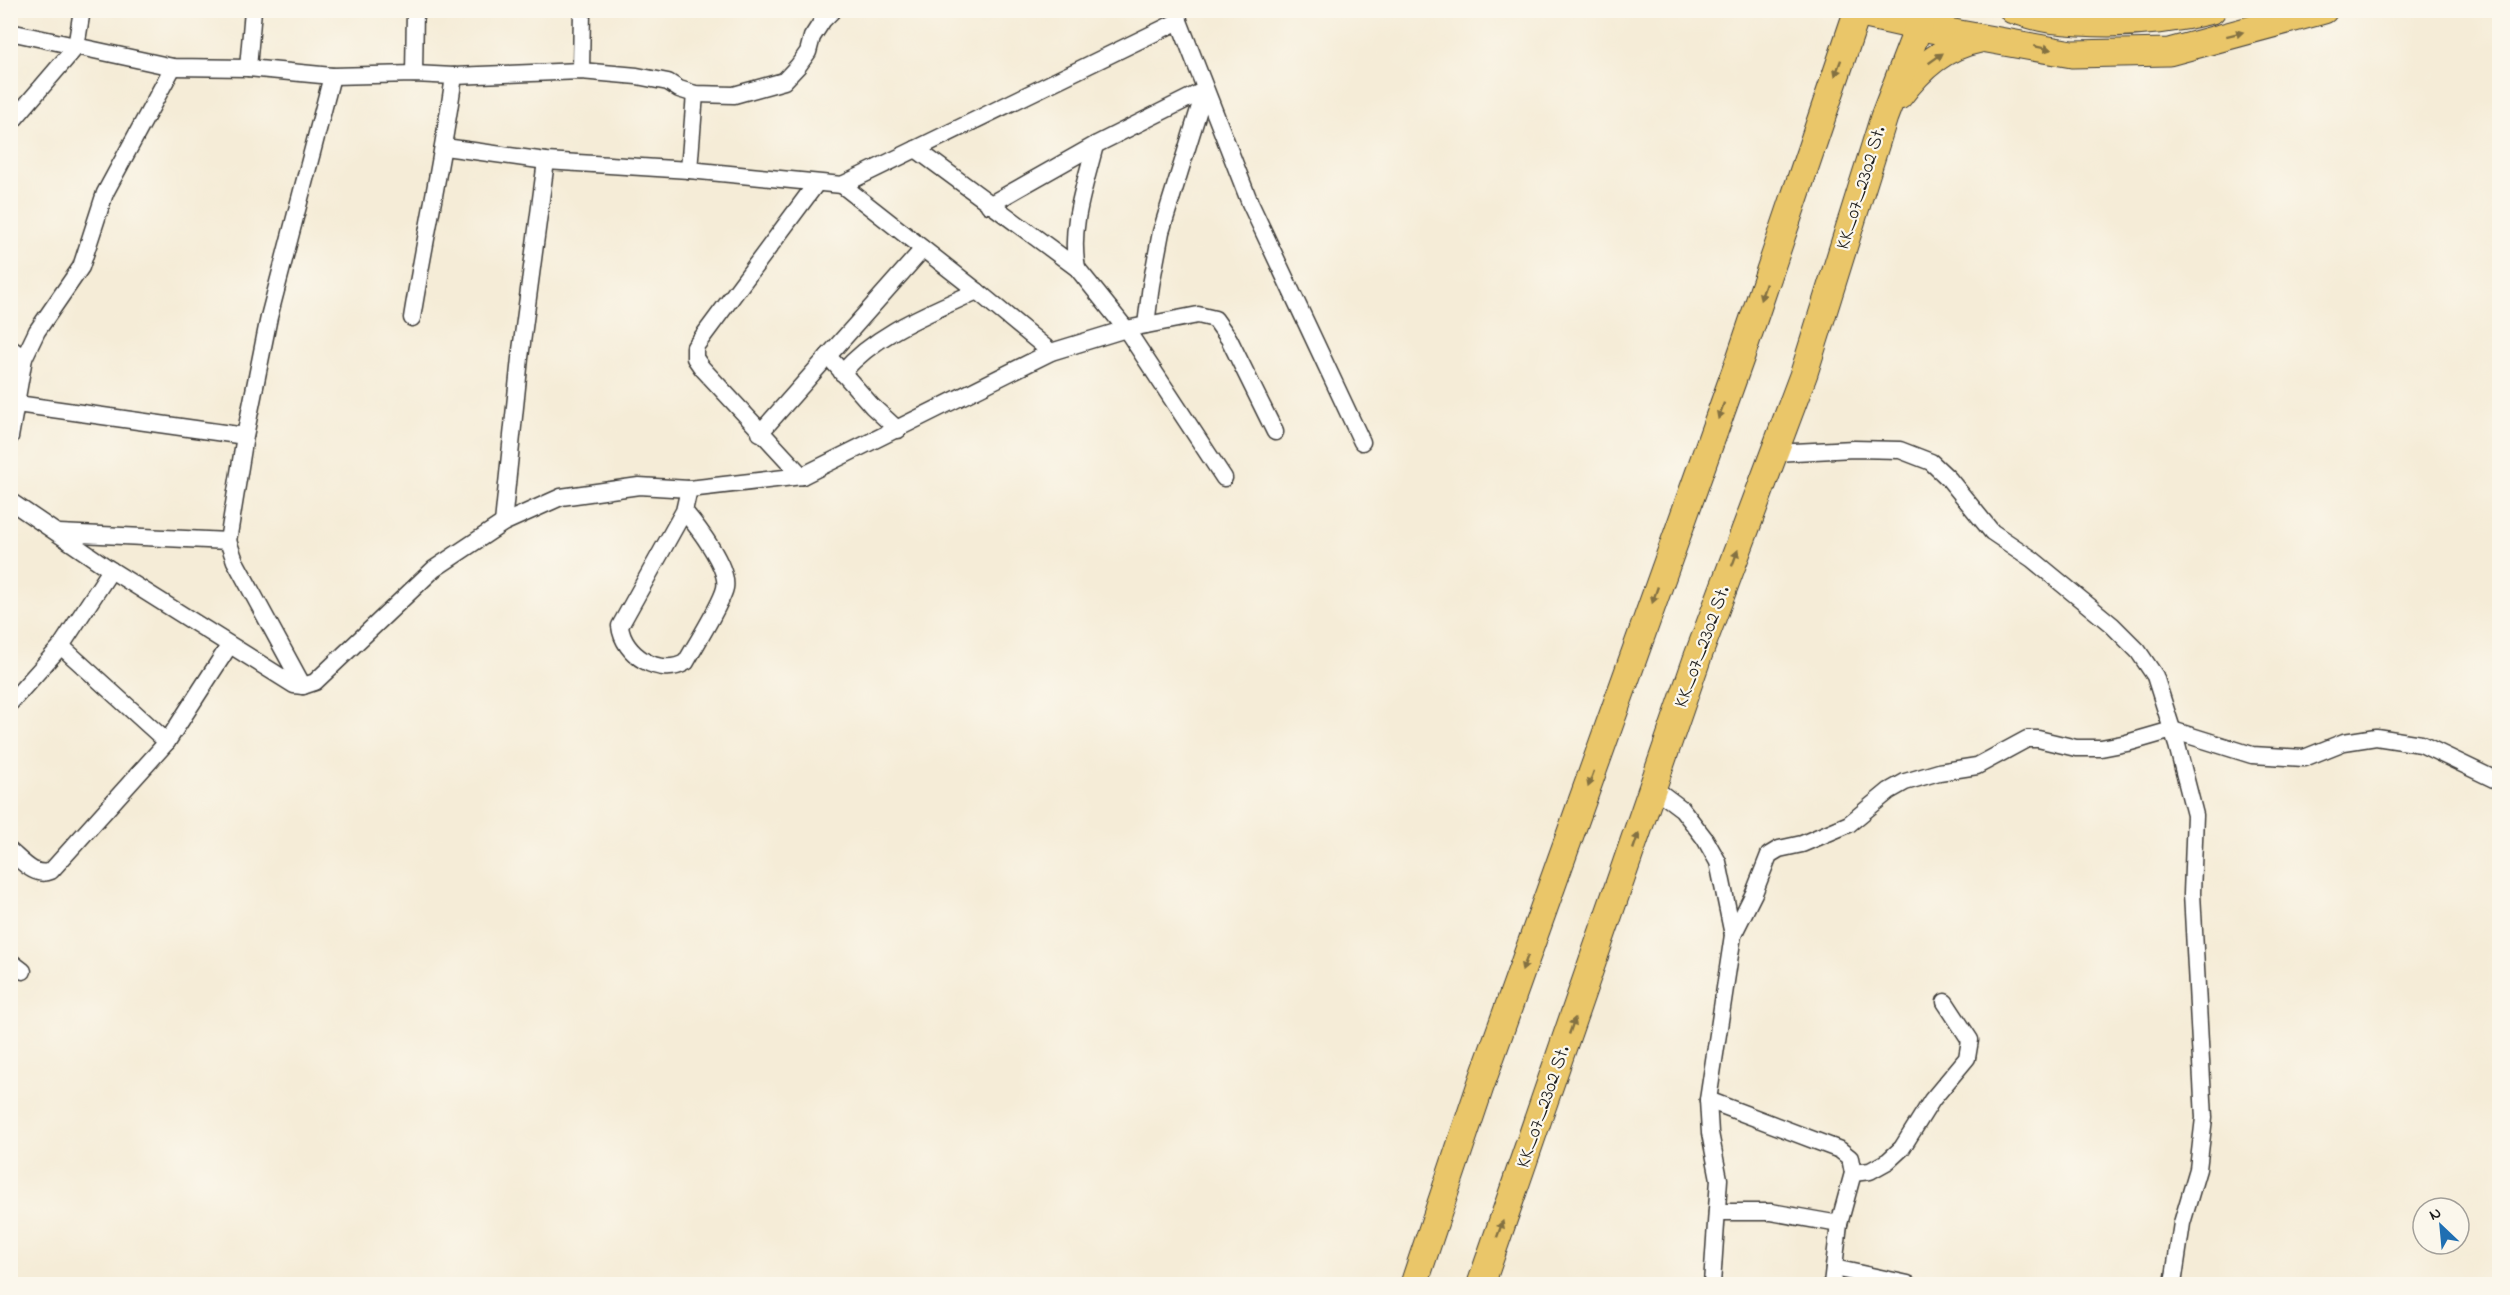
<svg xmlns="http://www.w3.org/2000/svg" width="2510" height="1295" viewBox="0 0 2510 1295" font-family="'Indie Flower',sans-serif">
<rect width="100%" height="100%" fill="#fbf7ec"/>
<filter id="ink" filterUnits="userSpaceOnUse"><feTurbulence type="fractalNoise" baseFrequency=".0167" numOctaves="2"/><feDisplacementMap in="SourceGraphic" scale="12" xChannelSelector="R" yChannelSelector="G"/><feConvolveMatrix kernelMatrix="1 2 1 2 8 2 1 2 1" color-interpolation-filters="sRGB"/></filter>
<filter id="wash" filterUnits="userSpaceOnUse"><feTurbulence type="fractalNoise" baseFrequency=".008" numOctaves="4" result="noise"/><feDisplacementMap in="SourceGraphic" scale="24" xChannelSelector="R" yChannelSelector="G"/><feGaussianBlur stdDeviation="1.35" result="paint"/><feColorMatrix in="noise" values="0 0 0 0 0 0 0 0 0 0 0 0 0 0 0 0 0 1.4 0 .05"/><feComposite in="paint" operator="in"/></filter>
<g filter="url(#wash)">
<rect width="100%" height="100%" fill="#f5ecd7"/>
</g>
<g filter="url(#ink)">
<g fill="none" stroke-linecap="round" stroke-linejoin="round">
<g stroke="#3d3b38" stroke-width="19">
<g id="street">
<polyline points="1178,11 1179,21 1250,203 1362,442"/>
<polyline points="10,32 173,67 248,68 332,76 414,74 454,76 581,71 637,76 668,82 679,89 695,94 734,95 784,81 798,66 808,52 812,37 823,20 833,10"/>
<polyline points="248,68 253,10"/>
<polyline points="581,71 582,10"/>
<polyline points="414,74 415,10"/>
<polyline points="10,124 76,47 82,10"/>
<polyline points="445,147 546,161 689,170 842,185 1179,21"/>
<polyline points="916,149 1077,268 1126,329 1224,478"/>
<polyline points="689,170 695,94"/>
<polyline points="816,184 695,347 695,358 702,368 802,476 1051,352 1126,329 1198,315 1215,319 1229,339 1275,432"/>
<polyline points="842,185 977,291 1051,352"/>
<polyline points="989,205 1095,145 1205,90"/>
<path d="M1077,268C1069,227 1085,186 1095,145"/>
<path d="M412,318C425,237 443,157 454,76"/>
<polyline points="1146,325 1151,285 1161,232 1205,90"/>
<polyline points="10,348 24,358"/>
<polyline points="828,356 923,249"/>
<path d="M842,373C877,332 930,313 977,291"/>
<polyline points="17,404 245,436"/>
<polyline points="760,433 828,356 872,406 898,430"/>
<polyline points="10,437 24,358 37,331 81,267 105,193 173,67"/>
<polyline points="1774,453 1854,449 1900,450 1931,462 1949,479 1992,532 2032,559 2112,625 2138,651 2155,676 2177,745 2195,815 2192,893 2204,1118 2198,1169 2182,1223 2173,1284"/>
<polyline points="10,501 111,570 294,685 303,686 315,682 434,569 503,523 561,497 639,486 689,489 802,476"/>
<path d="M684,511L620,626C623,655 660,678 686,662C695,646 722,603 725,588C729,567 697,526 684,511L689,489"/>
<polyline points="503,523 520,358 546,161"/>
<polyline points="59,533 228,541 245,436 269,317 332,76"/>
<polyline points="228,541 235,561 303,686"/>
<polyline points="61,646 167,742"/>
<polyline points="10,703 61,646 111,570"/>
<polyline points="1654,788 1682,809 1705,839 1718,862 1733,935 1708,1100 1710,1133 1719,1179 1712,1284"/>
<path d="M10,851C22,861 35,878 51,871L167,742L229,646"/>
<polyline points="1733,935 1754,893 1769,855 1779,849 1802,844 1849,824 1889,791 1905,782 1939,772 1977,766 2027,739 2038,739 2076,748 2101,748 2127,743 2172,730 2252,755 2304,758 2344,742 2376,737 2421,744 2500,782"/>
<polyline points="10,961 23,971"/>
<polyline points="1708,1100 1840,1150 1850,1158 1853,1173 1839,1224 1832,1284"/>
<polyline points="1853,1173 1870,1171 1888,1161 1902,1148 1932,1100 1967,1058 1970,1040 1945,1002"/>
<polyline points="1717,1212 1771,1212 1839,1224"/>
<polyline points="1834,1268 1908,1284"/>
</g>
</g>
<g stroke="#3d3b38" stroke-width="29">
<g id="primary">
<path d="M2013,10C2025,13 2037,17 2049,19C2104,26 2158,24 2212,10"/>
<polyline points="1857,13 1920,27 2072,54 2169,52 2324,10"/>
<path d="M1899,96C1921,67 1944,46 1980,39"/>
<polyline points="1414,1284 1480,1087 1741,356 1858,10"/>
<polyline points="1481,1284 1698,656 1804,373 1884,117 1925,10"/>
</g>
</g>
<use href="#street" stroke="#fff" stroke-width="16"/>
<use href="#primary" stroke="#eac669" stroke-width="27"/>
</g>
<defs><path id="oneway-solid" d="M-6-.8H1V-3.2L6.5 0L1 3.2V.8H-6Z" transform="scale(1.5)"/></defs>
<g fill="#837142">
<use href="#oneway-solid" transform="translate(2235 34) rotate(-14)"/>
<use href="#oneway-solid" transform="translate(2043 48) rotate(12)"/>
<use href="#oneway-solid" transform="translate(1936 58) rotate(-35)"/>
<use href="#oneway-solid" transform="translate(1838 68) rotate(110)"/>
<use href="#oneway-solid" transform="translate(1763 292) rotate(109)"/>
<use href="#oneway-solid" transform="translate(1721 411) rotate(110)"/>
<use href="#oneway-solid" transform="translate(1735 558) rotate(-70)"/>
<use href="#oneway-solid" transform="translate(1655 595) rotate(109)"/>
<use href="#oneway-solid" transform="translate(1591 779) rotate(110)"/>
<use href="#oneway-solid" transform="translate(1636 841) rotate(-71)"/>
<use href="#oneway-solid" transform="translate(1525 963) rotate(110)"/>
<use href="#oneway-solid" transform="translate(1572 1026) rotate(-71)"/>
<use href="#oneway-solid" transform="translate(1500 1229) rotate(-70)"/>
</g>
</g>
<g text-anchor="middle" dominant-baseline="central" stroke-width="4.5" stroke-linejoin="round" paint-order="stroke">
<g font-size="20" fill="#1c1c1c" stroke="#fbf7ec">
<text transform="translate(1862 188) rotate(-73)">KK_07_2302 St.</text>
<text transform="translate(1703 647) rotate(-70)">KK_07_2302 St.</text>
<text transform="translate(1544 1107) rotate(-71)">KK_07_2302 St.</text>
</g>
</g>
<rect width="2510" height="1295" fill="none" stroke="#fbf7ec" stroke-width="36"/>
<g transform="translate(2441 1226) rotate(334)"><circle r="28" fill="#fbf7ec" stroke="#a29f99" stroke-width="1.5"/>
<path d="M0-4.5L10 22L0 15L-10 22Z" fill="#1f6fb2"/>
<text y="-9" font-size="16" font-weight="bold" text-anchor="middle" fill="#1c1c1c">N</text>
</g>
</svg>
